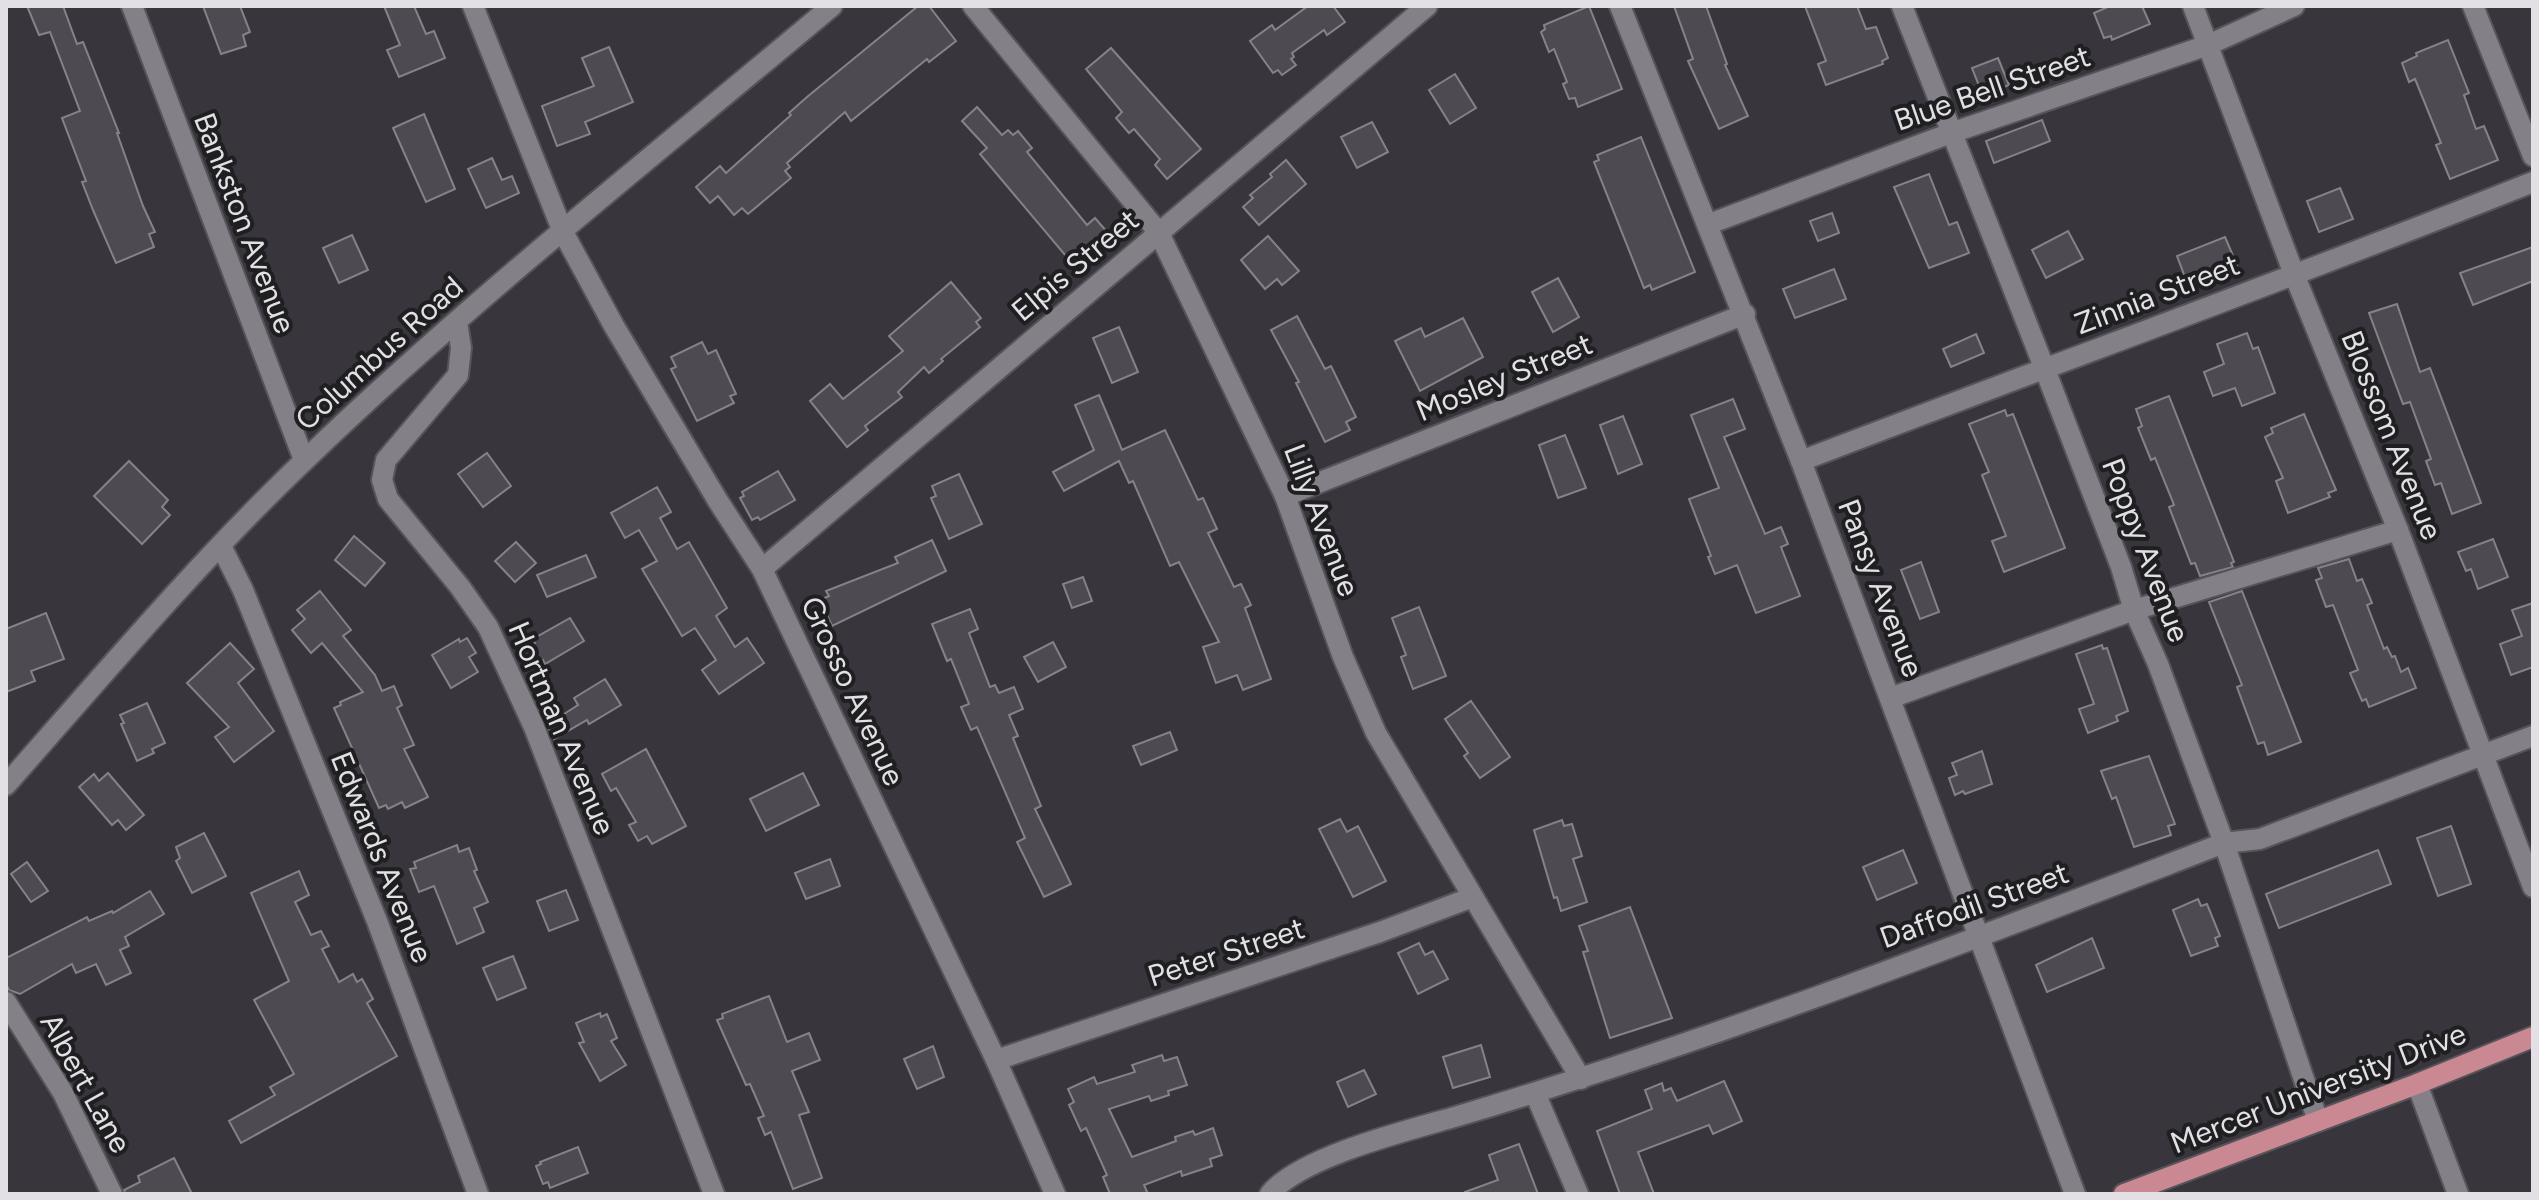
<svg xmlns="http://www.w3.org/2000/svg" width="2539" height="1200" viewBox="0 0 2539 1200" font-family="Figtree,sans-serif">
<rect width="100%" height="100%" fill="#38353c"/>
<g fill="#4e4a51" stroke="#858289" stroke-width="2">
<polygon points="27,6 63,6 77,44 83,42 119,133 117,133 143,206 155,232 149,234 154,247 116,263 93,210 82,182 86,181 62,118 80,111 50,32 39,35"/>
<polygon points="203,6 240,6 250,32 243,35 246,46 221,54"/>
<polygon points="384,6 414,6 426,34 434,31 445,58 399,77 387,50 400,45"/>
<polygon points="918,6 929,6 956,41 929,62 927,59 851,121 845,112 787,163 790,167 785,171 791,178 748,214 742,208 734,215 718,196 710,203 696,187 705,179 720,166 726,173 791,115 789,113 807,97"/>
<polygon points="1308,6 1333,6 1345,22 1327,35 1324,30 1292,53 1294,57 1291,59 1296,65 1282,75 1278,70 1273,73 1250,41 1272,25 1275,30"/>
<polygon points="1589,6 1622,89 1578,107 1575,98 1569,99 1563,84 1567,82 1554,49 1549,52 1541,32 1545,29 1544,25"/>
<polygon points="1674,6 1706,6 1727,64 1725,65 1748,116 1719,129 1688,61 1693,59"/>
<polygon points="1805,6 1857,6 1866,29 1876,27 1888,58 1882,61 1883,64 1826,85 1818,64 1826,61"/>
<polygon points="2110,6 2142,6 2150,24 2112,40 2111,36 2104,38 2094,13"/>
<polygon points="2448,40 2469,93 2464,95 2476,129 2484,126 2498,160 2450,179 2436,145 2441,143 2415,79 2409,82 2402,63 2417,56 2416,53"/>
<polygon points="609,47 633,102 585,122 590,134 557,146 542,106 594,86 582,58"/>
<polygon points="1111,48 1201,149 1167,179 1155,165 1160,159 1134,129 1129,133 1116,118 1122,112 1086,69"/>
<polygon points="1998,58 2009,85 1983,96 1972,68"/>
<polygon points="1455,74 1476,108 1450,124 1429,90"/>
<polygon points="977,107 1002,135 1008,130 1013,135 1018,131 1032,148 1027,152 1087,225 1095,218 1107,232 1071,262 980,154 987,148 962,121"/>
<polygon points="424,114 455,189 426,202 393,128"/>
<polygon points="2042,120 2050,141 1994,163 1986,141"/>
<polygon points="1372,122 1388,152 1357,168 1341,137"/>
<polygon points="1641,137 1695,272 1652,290 1650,285 1644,288 1594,162 1599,160 1597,155"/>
<polygon points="492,158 502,180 512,176 519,193 486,208 468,169"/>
<polygon points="1286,160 1306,184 1259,225 1243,207 1253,198 1250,195 1272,177 1270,174"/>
<polygon points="1929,174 1949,225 1957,222 1969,253 1929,268 1894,187"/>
<polygon points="2340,188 2353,219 2319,232 2307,201"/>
<polygon points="1832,213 1839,233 1818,241 1810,221"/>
<polygon points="2068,231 2083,259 2046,278 2032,250"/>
<polygon points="352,235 368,270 339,283 323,248"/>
<polygon points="1268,236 1299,271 1282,285 1277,279 1265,289 1241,260"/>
<polygon points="2225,237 2237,265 2188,285 2177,256"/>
<polygon points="2533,247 2533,281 2473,305 2460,273"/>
<polygon points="1834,269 1846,299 1795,318 1783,289"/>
<polygon points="1558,278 1579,317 1553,332 1532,292"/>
<polygon points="951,282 981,318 976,322 980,327 941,359 943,361 929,373 924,367 898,392 902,397 865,426 868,430 847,447 810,401 830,384 843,399 903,351 889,336"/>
<polygon points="2397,304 2420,372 2430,368 2481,503 2452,514 2441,483 2435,485 2426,461 2431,459 2410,402 2403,404 2369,313"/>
<polygon points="1297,316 1325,369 1331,366 1356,417 1346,422 1350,430 1325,442 1296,383 1299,382 1271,330"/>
<polygon points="1463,318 1483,357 1420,391 1395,341 1421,328 1425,337"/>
<polygon points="1119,327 1138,372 1112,383 1093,338"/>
<polygon points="2247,333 2253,349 2258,347 2275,393 2242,406 2235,388 2213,396 2204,372 2224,364 2217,344"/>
<polygon points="1976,334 1984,353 1951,367 1943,349"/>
<polygon points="702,342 708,354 716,350 736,394 730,396 734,403 697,421 671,369 676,367 671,357"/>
<polygon points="1099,395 1122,450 1165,430 1198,500 1203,498 1217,529 1208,533 1234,587 1241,584 1251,605 1245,608 1271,679 1243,690 1237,675 1216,683 1203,647 1219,642 1179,562 1170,566 1133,481 1129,483 1119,461 1064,491 1053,472 1094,450 1075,405"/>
<polygon points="2169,396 2234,562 2231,563 2233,567 2200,576 2195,563 2191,564 2169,507 2174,505 2155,458 2151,460 2138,428 2142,426 2136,409"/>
<polygon points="1733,399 1745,429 1724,437 1765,534 1781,527 1788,544 1781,547 1800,596 1756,613 1737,565 1715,574 1708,557 1711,556 1689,499 1719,488 1691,415"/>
<polygon points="2005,410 2007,416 2013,414 2065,548 2004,572 1992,541 2006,536 1982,475 1989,472 1969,424"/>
<polygon points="2304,414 2336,490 2328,493 2330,497 2288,513 2276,481 2283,478 2265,437 2273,433 2271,428"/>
<polygon points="1623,416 1642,464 1618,474 1600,425"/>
<polygon points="1565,435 1586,488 1558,498 1539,445"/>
<polygon points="487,453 511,486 483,507 458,474"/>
<polygon points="129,461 168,500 162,507 170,515 142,544 94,496"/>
<polygon points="778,471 795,500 760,520 758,517 752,520 740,498 744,496 742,492"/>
<polygon points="959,474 982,524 949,539 931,498 936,496 932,486"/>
<polygon points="657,487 671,512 660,518 677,549 689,542 727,608 716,616 735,647 747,638 764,663 719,694 702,670 716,660 695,628 682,636 642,569 657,561 639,530 625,538 611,513"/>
<polygon points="354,536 385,563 365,586 335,560"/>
<polygon points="2493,539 2508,577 2478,589 2471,569 2466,571 2458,552"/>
<polygon points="932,540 946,571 832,626 820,600 829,596 826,591 898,563 895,557"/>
<polygon points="516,542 536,563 515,582 495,561"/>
<polygon points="586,555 596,577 547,597 537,575"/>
<polygon points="2349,559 2357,581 2362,579 2372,603 2367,605 2384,649 2387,647 2392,657 2395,656 2401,672 2408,668 2416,688 2369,707 2366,699 2362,701 2350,673 2358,670 2333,605 2326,607 2316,580 2322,578 2318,568"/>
<polygon points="1921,562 1939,612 1920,619 1901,570"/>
<polygon points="1083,577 1092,601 1072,608 1063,584"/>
<polygon points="320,591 351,630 343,636 375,675 382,691 394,686 402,705 397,708 414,745 404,749 428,797 405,808 402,802 388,809 386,805 379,808 334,708 341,705 340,702 363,692 322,643 311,653 292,630 305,619 297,610"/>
<polygon points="2242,591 2301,742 2268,755 2264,742 2258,744 2237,687 2242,685 2209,602"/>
<polygon points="2533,603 2533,667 2511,675 2500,644 2522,636 2512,610"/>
<polygon points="1419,607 1446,676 1413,689 1401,657 1406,655 1392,618"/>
<polygon points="970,609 978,629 969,633 990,687 995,685 999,693 1014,687 1023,709 1009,715 1018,736 1013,738 1041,806 1035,809 1071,884 1044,897 1017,842 1025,838 977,727 971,730 961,707 969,704 951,659 947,661 932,624"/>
<polygon points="46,613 64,659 31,671 35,681 6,692 6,629"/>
<polygon points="570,618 584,641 545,664 543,660 538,663 528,647 535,643 533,639"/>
<polygon points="467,638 476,653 469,657 478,672 451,688 432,655 459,639 460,642"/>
<polygon points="1053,642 1066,667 1038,682 1024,657"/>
<polygon points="230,643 254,669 238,683 274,731 234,762 215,737 229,727 187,683"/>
<polygon points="2102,645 2103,649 2107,648 2128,711 2116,716 2118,721 2088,733 2079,709 2094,704 2076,654"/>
<polygon points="605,679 621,705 589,724 587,720 554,739 547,725 578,705 574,698"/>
<polygon points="1471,701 1510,757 1480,778 1464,756 1468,753 1445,719"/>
<polygon points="147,703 165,743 152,749 154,753 137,761 121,724 124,723 120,715"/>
<polygon points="1170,732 1177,750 1141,765 1133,746"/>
<polygon points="646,749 686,826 652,844 647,836 638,841 629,825 636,822 616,788 611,791 602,774"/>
<polygon points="1982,751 1992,784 1965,794 1963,791 1955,795 1949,778 1957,775 1952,763"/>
<polygon points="2149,756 2175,824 2168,826 2171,835 2134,847 2116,797 2112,799 2101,771"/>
<polygon points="108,773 144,815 126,830 118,820 112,825 79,787 94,774 99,781"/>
<polygon points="803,773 819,805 766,831 750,799"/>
<polygon points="1340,819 1347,832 1358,826 1386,881 1353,897 1319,829"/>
<polygon points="1562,820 1564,826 1572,824 1582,856 1573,859 1587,902 1561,911 1557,897 1554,898 1534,830"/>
<polygon points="2451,826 2471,884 2438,896 2417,838"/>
<polygon points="204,833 226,876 192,893 176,861 180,858 176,847"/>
<polygon points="457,845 459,852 469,848 477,870 474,871 488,902 474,908 484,932 457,944 434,886 419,892 410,869 416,868 414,862"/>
<polygon points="1903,850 1917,883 1877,900 1863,867"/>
<polygon points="2378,850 2391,884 2279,928 2266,894"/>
<polygon points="830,859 840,886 806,899 795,873"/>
<polygon points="27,862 48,891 31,902 11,874"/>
<polygon points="299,871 309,895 295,902 311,935 321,931 329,946 322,949 339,982 353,974 357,982 362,979 373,999 367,1003 397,1056 241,1143 229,1121 275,1095 270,1087 294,1074 254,1000 289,981 251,893"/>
<polygon points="566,890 578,920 549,931 537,901"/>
<polygon points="150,891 164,914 125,937 129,946 120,950 131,973 106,985 96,964 76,973 72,964 20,994 9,990 6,984 6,958 87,917 89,921 112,911 113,913"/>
<polygon points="2198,899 2201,906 2207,904 2220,936 2215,938 2218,946 2191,956 2173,910"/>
<polygon points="1630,907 1672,1018 1610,1038 1583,952 1588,951 1579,926"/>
<polygon points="2092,938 2104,968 2047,992 2036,965"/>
<polygon points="1419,943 1425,955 1433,951 1448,979 1418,994 1398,953"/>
<polygon points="513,956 526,988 497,1000 483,968"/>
<polygon points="769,996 787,1042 809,1033 820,1060 792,1071 809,1112 799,1115 822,1178 793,1189 771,1132 765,1135 758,1118 764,1116 750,1084 746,1085 717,1020 723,1018 722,1014"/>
<polygon points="600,1013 601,1017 607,1014 617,1038 611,1041 626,1065 600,1081 579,1043 584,1042 576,1023"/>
<polygon points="1481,1045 1490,1077 1453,1088 1443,1057"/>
<polygon points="933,1046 944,1077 917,1089 904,1059"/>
<polygon points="1162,1055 1164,1061 1177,1057 1187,1085 1168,1091 1169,1095 1151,1101 1149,1096 1109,1109 1132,1157 1176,1141 1175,1137 1193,1131 1195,1135 1213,1128 1222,1155 1210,1159 1212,1166 1182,1176 1181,1171 1144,1185 1148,1194 1110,1194 1103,1177 1107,1175 1086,1128 1081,1131 1069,1105 1074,1102 1068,1089 1094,1077 1097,1084 1135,1072 1132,1065"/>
<polygon points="1364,1070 1376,1094 1348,1107 1337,1082"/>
<polygon points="1724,1081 1742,1121 1713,1134 1709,1125 1638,1152 1654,1194 1620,1194 1597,1131 1652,1109 1645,1090 1662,1083 1664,1091 1671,1088 1677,1101"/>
<polygon points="1519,1144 1538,1194 1465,1194 1465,1192 1498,1180 1489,1155"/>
<polygon points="578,1147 588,1173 550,1188 548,1182 543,1184 536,1166 541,1164 540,1162"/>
<polygon points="174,1158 192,1194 125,1194 124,1190 140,1182 138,1176"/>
</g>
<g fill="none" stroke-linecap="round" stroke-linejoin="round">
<g stroke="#565459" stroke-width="24">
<g id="minor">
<polyline points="132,6 304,460"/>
<polyline points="473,6 563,232 614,326 718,501 762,569 996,1060 1055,1194"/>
<polyline points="973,6 1159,233 1285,496 1343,657 1376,733 1581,1079"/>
<polyline points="1620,6 1801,461 2075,1194"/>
<polyline points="1902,6 2044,367 2121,567 2134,610 2158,664 2224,843 2318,1121"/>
<polyline points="2193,6 2294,274 2398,530 2533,887"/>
<polyline points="2473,6 2533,156"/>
<polyline points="1709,224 1951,133 2208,45 2294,6"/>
<polyline points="457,322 461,348 458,375 386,460 382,480 388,499 460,587 488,627 534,727 714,1194"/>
<path d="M1801,461C2045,367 2290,279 2533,182"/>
<polyline points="1285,496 1745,314"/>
<polyline points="221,546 243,590 377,921 478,1194"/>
<polyline points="762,569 1427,6"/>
<polyline points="1890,698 2134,610 2398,530"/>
<path d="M6,785C103,675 198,562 305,460C472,299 655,155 832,6"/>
<polyline points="6,1002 63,1093 112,1194"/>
<polyline points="996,1060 1380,932 1473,897"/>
<polyline points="2417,1084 2458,1194"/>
<polyline points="1535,1093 1578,1194"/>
<path d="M1270,1194C1301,1156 1410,1130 1458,1116C1718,1039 1971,940 2224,843L2260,839L2533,736"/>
</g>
</g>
<g stroke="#565459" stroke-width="24">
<polyline id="major" points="2124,1194 2417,1084 2533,1037"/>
</g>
<use href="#minor" stroke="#838087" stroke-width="20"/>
<use href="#major" stroke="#ca8892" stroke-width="20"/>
</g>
<g text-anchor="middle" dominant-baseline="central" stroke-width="8" stroke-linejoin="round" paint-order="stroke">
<g font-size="30" fill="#e2e0e4" stroke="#1f1e20">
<text transform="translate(1992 88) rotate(-19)">Blue Bell Street</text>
<text transform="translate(245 223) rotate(69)">Bankston Avenue</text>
<text transform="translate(1075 265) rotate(-40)">Elpis Street</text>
<text transform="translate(2157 294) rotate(-21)">Zinnia Street</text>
<text transform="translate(379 353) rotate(-42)">Columbus Road</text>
<text transform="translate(1504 377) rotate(-22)">Mosley Street</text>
<text transform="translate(2392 435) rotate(68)">Blossom Avenue</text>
<text transform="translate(1322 520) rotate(69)">Lilly Avenue</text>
<text transform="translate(2146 550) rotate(69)">Poppy Avenue</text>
<text transform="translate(1881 588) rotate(69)">Pansy Avenue</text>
<text transform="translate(853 691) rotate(65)">Grosso Avenue</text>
<text transform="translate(562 728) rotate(67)">Hortman Avenue</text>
<text transform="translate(382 857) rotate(68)">Edwards Avenue</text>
<text transform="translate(1974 905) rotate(-20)">Daffodil Street</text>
<text transform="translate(1226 952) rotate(-18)">Peter Street</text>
<text transform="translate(86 1083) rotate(61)">Albert Lane</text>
<text transform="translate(2318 1088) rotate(-21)">Mercer University Drive</text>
</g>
</g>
<rect width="2539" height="1200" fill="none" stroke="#e2e0e4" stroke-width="16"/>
</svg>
